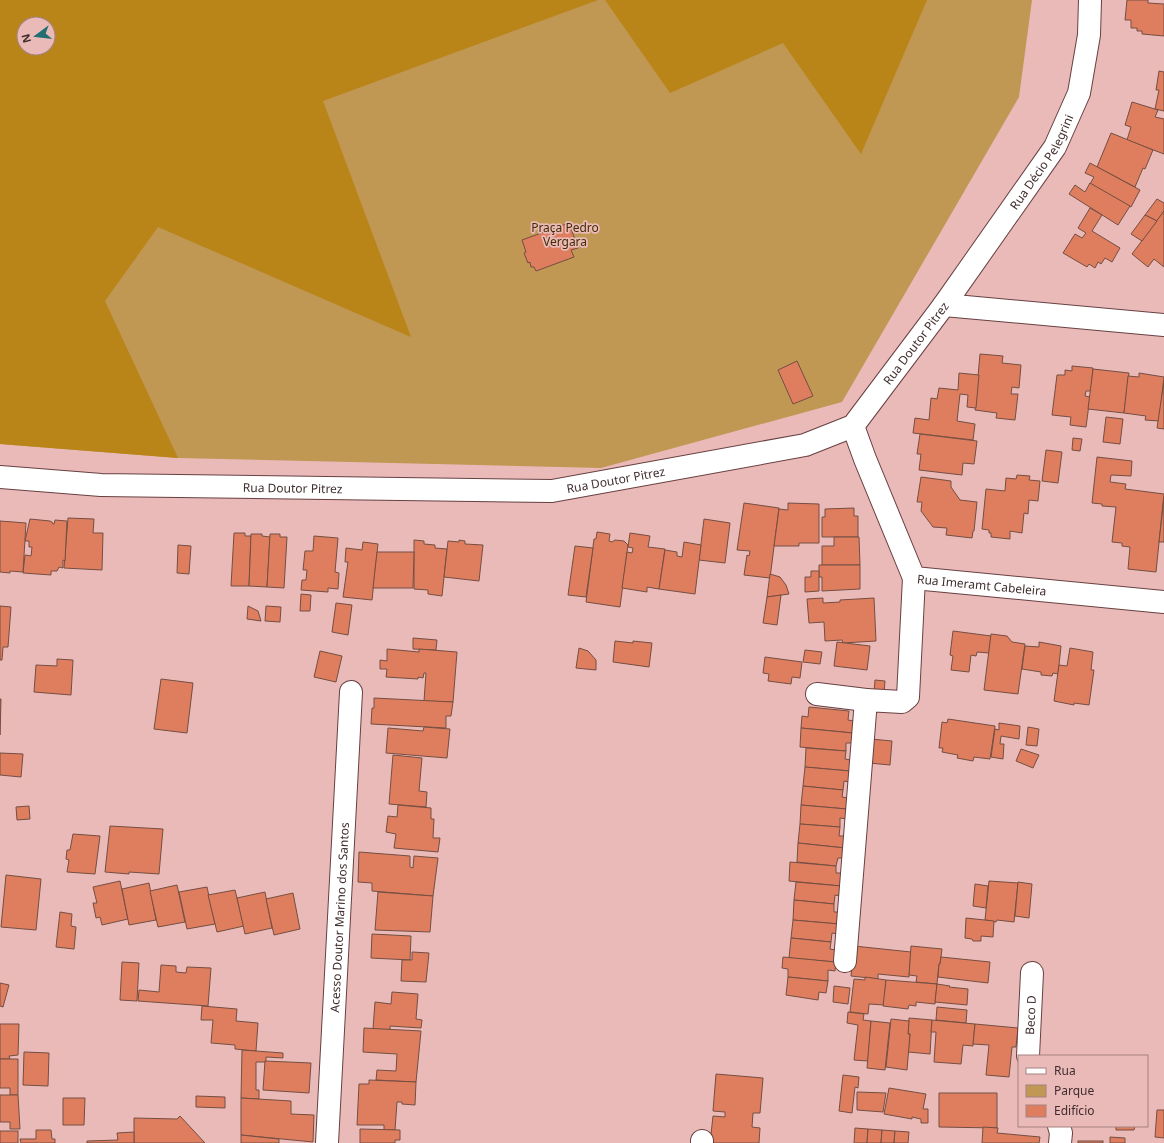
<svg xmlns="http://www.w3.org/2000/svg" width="1164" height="1143" viewBox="0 0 1164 1143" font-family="'Noto Sans',sans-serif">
<rect width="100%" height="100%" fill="#eabab9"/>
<path fill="#c09753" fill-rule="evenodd" d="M0,0H1032L1019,97L842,402L601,468L178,458L0,444ZM24,24H48V48H24Z"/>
<g fill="#b98518" fill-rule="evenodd">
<path d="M0,0H598L323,101L411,337L158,227L105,301L178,458L0,444ZM24,24H48V48H24Z"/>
<polygon points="605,0 927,0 861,154 783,43 670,93"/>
</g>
<g fill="#df7e5e" stroke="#744e42">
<polygon points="1127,0 1148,0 1148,3 1164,4 1164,36 1142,34 1142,31 1137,31 1137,28 1131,28 1131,20 1125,20"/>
<polygon points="1159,71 1164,72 1164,111 1155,109 1159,90 1156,90"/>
<polygon points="1132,102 1158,110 1155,117 1164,119 1164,154 1127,140 1131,127 1125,125"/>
<polygon points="1111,133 1153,150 1145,169 1143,168 1135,187 1097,167"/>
<polygon points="1090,163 1140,190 1131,207 1090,184 1094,177 1085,173"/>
<polygon points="1090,183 1130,206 1118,225 1069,194 1075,185 1085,192"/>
<polygon points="1157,199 1164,203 1164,211 1157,221 1145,215"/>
<polygon points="1090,208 1102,215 1092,231 1120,248 1112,262 1105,258 1101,264 1098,262 1095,268 1089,264 1087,267 1063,253 1075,234 1082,238 1086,233 1078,228"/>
<polygon points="1164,211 1164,267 1154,259 1148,267 1132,254"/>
<polygon points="1145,215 1157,221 1142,241 1131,234"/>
<polygon points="569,223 578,248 571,250 574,257 536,271 534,267 531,267 530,262 528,263 524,253 526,252 522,240"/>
<polygon points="980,354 1003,356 1002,363 1021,365 1019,388 1012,387 1011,394 1018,394 1015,420 996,418 997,413 975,410"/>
<polygon points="797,361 813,396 793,404 778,370"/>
<polygon points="1072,366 1093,368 1091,391 1086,391 1085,396 1090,397 1086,427 1070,425 1071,417 1052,415 1057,375 1065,375 1065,370 1072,371"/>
<polygon points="1093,369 1129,373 1124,413 1088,409"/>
<polygon points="959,373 979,375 976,408 967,407 968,395 960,394 957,421 975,424 973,440 913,433 915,418 929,420 931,398 937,399 939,388 958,390"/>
<polygon points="1139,373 1164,377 1159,421 1145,420 1146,416 1124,413 1128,376 1139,377"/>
<polygon points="1164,381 1164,429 1157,428"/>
<polygon points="1106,417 1123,419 1120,444 1103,442"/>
<polygon points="920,434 977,441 974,464 963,463 962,475 919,470 921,454 917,454"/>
<polygon points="1073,438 1082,439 1080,451 1072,450"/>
<polygon points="1046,450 1062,452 1058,483 1042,481"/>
<polygon points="1097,457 1132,461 1131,476 1111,475 1110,482 1126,484 1125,489 1164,494 1156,572 1128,569 1130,547 1122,546 1122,543 1112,542 1116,507 1102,506 1102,504 1092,503"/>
<polygon points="1017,475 1030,476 1029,480 1040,481 1038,501 1029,500 1028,514 1024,513 1022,533 1010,531 1010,539 991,537 991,533 989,533 989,530 982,529 986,489 1005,491 1006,478 1016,479"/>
<polygon points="921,477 951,481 951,487 960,500 977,502 974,531 973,531 972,538 946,535 947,528 933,527 921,511 922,502 917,502"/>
<polygon points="1164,498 1164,542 1159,542"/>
<polygon points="744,503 779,508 770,578 744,575 747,555 749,556 750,551 737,550"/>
<polygon points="788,503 819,504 819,543 799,543 799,546 774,546 779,509 788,510"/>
<polygon points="854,508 854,516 858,516 858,537 822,537 822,517 825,517 825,509"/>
<polygon points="68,518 94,519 93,533 103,533 102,570 64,568"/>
<polygon points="30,519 50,521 52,522 53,524 54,524 55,520 67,521 65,561 63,560 63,568 59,567 57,571 51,571 51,575 23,573 25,555 31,556 32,547 29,547 29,541 25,541"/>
<polygon points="704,519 730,523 725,563 699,560"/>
<polygon points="0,521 26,523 23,572 10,571 10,573 0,572"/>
<polygon points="597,532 610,534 609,541 612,542 615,540 624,541 628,545 620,607 586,602 594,539 596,539"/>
<polygon points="234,533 245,533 245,536 251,536 249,586 231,586"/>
<polygon points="630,533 650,536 648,547 665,549 659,589 647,587 647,592 622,588 627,552 632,553 633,548 628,547"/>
<polygon points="251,534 262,534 262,536 270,537 267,587 249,586"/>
<polygon points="270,534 280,534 280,537 287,537 284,588 267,587"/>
<polygon points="314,536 338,538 335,572 339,573 338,589 328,588 328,592 301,590 302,580 306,580 307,570 303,570 305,551 313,551"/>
<polygon points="834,537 859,537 860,565 822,565 822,546 834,546"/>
<polygon points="414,540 424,541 424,544 435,545 435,548 447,549 442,596 428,594 428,590 414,589"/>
<polygon points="459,540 465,541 465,544 483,545 479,581 444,577 448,541 459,542"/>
<polygon points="363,542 378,544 372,600 343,597 348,562 345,562 346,548 362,550"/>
<polygon points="684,542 701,545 695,594 659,589 665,550 677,552 677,556 682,557"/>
<polygon points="178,545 191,546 189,574 177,573"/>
<polygon points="575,546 593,548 586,597 568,595"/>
<polygon points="377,552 414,552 413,588 373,588"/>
<polygon points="819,565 860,565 860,589 822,591 822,577 819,577"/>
<polygon points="811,571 819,571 819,591 805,592 805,577 811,577"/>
<polygon points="770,574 780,577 786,585 789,594 767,597"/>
<polygon points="301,594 311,595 310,611 300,611"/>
<polygon points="781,595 777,625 763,623 767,597"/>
<polygon points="823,598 823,603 840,602 840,600 874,598 876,641 843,643 842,640 825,641 824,622 809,623 807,599"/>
<polygon points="336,603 352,605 348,635 332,632"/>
<polygon points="0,606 11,607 8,647 3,647 2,660 0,660"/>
<polygon points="248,606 258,611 261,621 247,619"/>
<polygon points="266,606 281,607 280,622 265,621"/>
<polygon points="953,631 991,636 989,653 977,652 976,656 971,655 969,672 951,670 953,656 950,655"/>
<polygon points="991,634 1007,636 1012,642 1025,644 1018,694 984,690"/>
<polygon points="413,638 437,640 436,650 413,649"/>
<polygon points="615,641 633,643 633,641 652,643 649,667 613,662"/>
<polygon points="837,642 870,646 867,670 834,666"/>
<polygon points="1039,642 1061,646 1058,674 1053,673 1052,676 1041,675 1041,672 1022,669 1025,646 1039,647"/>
<polygon points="579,648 588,651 596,660 596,670 576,668"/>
<polygon points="1070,648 1093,652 1091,670 1094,670 1089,705 1074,703 1074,705 1054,701 1059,665 1067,666"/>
<polygon points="387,649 419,652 419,649 457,652 453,702 424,701 426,673 424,673 423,678 418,677 418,679 386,677 387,669 380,669 380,660 387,661"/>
<polygon points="805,650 822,652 820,664 803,662"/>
<polygon points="320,651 342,656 336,682 314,677"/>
<polygon points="765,657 802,662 800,678 792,677 791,684 768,681 769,674 763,673"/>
<polygon points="57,659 73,660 71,695 34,692 36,665 57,666"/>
<polygon points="161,679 193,683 187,733 154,729"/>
<polygon points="875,680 885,681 884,693 874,692"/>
<polygon points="374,698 453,702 451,716 446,716 446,728 371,724 372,708 374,708"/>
<polygon points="0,699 1,699 0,735"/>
<polygon points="809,707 849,711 848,720 854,721 853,733 801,728 802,716 808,717"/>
<polygon points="948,719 995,726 990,759 974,757 973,761 957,758 958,755 942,752 943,748 939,748 942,722 947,723"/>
<polygon points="999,723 1020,726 1019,739 1001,736 1000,744 1004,744 1003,759 991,757 995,729 999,730"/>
<polygon points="424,727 450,729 447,758 386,753 388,728 423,731"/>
<polygon points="1028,727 1039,729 1037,746 1026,745"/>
<polygon points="801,728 853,733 853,743 846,743 846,751 800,747"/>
<polygon points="871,739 892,741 890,765 869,763"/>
<polygon points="806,748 846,751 845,759 851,760 850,771 805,767"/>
<polygon points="1021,749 1039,755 1033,768 1016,761"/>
<polygon points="0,753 23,754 21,777 0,775"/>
<polygon points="393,755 422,758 419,791 427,792 426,807 389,804"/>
<polygon points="805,767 850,771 849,782 844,781 843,790 803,786"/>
<polygon points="803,786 843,790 842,797 848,798 847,809 801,805"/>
<polygon points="398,805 431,808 431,819 434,819 433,838 440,838 438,852 394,848 396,834 386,832 388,816 397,817"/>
<polygon points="801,805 847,809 847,819 840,818 840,827 800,824"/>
<polygon points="29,806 30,819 17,820 16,807"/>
<polygon points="800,824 840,827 839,836 846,836 845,848 798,843"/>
<polygon points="110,826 163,829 159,874 129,872 129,874 105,872"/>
<polygon points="73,834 100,836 95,874 67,872 69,860 66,859 67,850 70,850"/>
<polygon points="798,843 845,848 843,858 838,858 836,866 797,862"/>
<polygon points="359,852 410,856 410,867 413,868 414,856 438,858 433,896 372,891 372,883 358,882"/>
<polygon points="790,862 836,866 836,873 842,873 841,886 789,881"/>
<polygon points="6,875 41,879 36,930 1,927"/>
<polygon points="120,881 128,919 102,925 100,917 96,918 93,903 97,903 93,887"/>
<polygon points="989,881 1018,883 1014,922 997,920 996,922 985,920"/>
<polygon points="796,882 841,886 841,896 835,895 834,904 794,900"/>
<polygon points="1018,882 1032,884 1029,918 1015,916"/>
<polygon points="149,883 156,920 129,925 122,889"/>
<polygon points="975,884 988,886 986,908 973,906"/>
<polygon points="177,885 185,922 158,927 150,891"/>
<polygon points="207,887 215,924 187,929 179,892"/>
<polygon points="235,890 244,926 217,932 208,895"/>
<polygon points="265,892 272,928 245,934 237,898"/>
<polygon points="378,892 433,896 430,932 375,930"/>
<polygon points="293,893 300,929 274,935 266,899"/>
<polygon points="794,900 834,904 834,912 839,912 839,924 793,920"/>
<polygon points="60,912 72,914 71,926 76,927 74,949 56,947"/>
<polygon points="966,918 994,921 993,937 981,936 981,941 973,941 972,939 965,938"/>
<polygon points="793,920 839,924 838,934 832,933 831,942 791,938"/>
<polygon points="372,934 411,936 410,960 371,958"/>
<polygon points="791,938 831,942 830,949 836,950 836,962 789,958"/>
<polygon points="854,946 911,952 909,977 878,974 878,979 851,976"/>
<polygon points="911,946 942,949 940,964 939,964 937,984 916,982 917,976 909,975"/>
<polygon points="412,952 429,953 426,982 401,981 402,960 412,960"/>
<polygon points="783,957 836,962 835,971 828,970 828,981 788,977 788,969 782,968"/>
<polygon points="941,957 990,962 988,983 938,977 939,964 940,964"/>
<polygon points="122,962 139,963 137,1001 120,1000"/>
<polygon points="161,965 176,966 176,972 186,973 187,967 211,968 208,1006 138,1001 139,990 159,992"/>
<polygon points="788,977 828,981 826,993 819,992 818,1000 786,995"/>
<polygon points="865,977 886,980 884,1005 869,1004 868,1014 850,1012 854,979 865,980"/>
<polygon points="886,980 937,984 935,1004 916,1002 916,1006 909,1005 908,1009 883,1006"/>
<polygon points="0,983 9,985 3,1007 0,1006"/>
<polygon points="937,984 950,986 949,987 968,989 967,1005 935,1002"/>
<polygon points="834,986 850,988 848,1004 833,1002"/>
<polygon points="392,992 418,994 416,1019 422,1020 421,1028 390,1026 390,1030 373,1029 375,1002 391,1004"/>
<polygon points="202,1006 237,1009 236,1021 258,1023 256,1051 235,1049 235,1045 211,1043 213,1020 201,1020"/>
<polygon points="937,1007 967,1010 966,1023 936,1020"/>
<polygon points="848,1012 864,1014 863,1020 871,1021 868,1061 854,1060 858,1025 847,1023"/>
<polygon points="909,1018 932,1020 930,1054 908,1052 910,1034 908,1034"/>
<polygon points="891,1019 909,1021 908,1034 910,1034 907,1070 886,1067"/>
<polygon points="932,1020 975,1024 973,1046 963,1045 961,1064 934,1062 936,1032 931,1032"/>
<polygon points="871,1021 890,1023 885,1070 867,1068"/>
<polygon points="0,1024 19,1024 18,1055 9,1056 10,1059 0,1059"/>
<polygon points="975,1024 1018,1028 1016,1047 1012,1047 1009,1077 986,1075 989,1045 973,1044"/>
<polygon points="364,1028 421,1031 416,1082 376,1080 377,1070 396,1071 397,1054 363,1052"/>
<polygon points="242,1050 283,1053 283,1058 266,1057 266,1062 265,1061 265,1062 256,1062 256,1090 259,1090 259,1099 241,1098"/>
<polygon points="24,1052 49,1053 48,1086 23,1085"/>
<polygon points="0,1059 18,1059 18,1095 10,1095 10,1088 0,1088"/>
<polygon points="265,1061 311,1063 309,1093 263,1090"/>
<polygon points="716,1074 763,1078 760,1113 753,1113 752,1127 760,1128 759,1143 710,1143 713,1116 725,1117 725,1112 713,1111"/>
<polygon points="843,1075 859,1077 858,1088 855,1087 852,1113 839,1111"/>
<polygon points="369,1080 416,1082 415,1105 402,1104 402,1102 397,1102 395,1130 384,1130 384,1125 357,1125 359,1084 369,1084"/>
<polygon points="889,1088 926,1094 923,1109 928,1109 928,1123 921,1123 921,1119 912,1117 912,1119 884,1114"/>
<polygon points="857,1092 886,1093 883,1112 857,1110"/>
<polygon points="939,1093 997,1093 997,1128 939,1127"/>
<polygon points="0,1095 18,1095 20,1129 10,1129 10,1122 0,1122"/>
<polygon points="196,1096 225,1097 225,1108 196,1107"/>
<polygon points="63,1098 85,1098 84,1125 63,1125"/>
<polygon points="241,1098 291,1101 291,1114 314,1115 313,1142 241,1135"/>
<polygon points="1157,1110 1164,1110 1164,1138 1155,1137"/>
<polygon points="180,1116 205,1143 134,1143 134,1118 177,1119"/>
<polygon points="1116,1126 1135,1126 1134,1130 1116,1130"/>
<polygon points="983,1127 998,1128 997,1133 1040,1137 1039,1143 982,1143"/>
<polygon points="855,1128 868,1129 867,1143 854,1143"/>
<polygon points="360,1129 400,1130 400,1140 395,1140 395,1143 360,1143"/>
<polygon points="868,1129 882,1130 881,1143 867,1143"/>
<polygon points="36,1130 51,1130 52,1139 55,1139 55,1143 21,1143 20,1139 36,1139"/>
<polygon points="882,1130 895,1131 894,1143 881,1143"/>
<rect x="0" y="1131" width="18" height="12"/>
<polygon points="895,1131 909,1132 908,1143 894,1143"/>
<polygon points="134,1132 134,1143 87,1143 87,1141 118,1140 117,1133"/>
<polygon points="241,1135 279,1139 279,1143 241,1143"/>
<polygon points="1110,1137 1125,1138 1125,1143 1110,1143"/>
<rect x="1078" y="1141" width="25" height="2"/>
</g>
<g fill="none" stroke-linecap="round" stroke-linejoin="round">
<g stroke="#684041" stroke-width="24">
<g id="minor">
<polyline points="944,305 1164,325"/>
<path id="s1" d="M853,426L865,459L914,578L1164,602"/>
<path id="s2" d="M0,477L101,485L552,491L805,445L853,426L944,305L1055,147L1079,93L1089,35L1090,0"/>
<polyline points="817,694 866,700"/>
<polyline points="845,961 866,700 902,702 908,697 914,578"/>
<path id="s3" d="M1028,1056L1032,973"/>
<polyline points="1059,1126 1061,1133 1060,1143"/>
<path id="s4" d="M327,1143L351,692"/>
<polyline points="702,1143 702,1141"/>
</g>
</g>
<use href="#minor" stroke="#fff" stroke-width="22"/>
</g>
<g text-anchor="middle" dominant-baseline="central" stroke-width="3.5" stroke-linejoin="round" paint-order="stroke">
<g font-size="12" fill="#402d2d" stroke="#eabab9">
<text stroke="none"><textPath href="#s2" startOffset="1186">Rua Décio Pelegrini</textPath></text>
<text stroke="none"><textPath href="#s2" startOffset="965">Rua Doutor Pitrez</textPath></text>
<text stroke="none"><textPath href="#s2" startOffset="617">Rua Doutor Pitrez</textPath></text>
<text stroke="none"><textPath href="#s2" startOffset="293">Rua Doutor Pitrez</textPath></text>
<text stroke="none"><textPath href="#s1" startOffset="232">Rua Imeramt Cabeleira</textPath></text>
<text stroke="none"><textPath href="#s4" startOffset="226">Acesso Doutor Marino dos Santos</textPath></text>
<text stroke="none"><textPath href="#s3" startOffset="41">Beco D</textPath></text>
</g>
<g font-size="12" fill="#422d02" stroke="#eabab9">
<text x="565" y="227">Praça Pedro<tspan x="565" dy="14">Vergara</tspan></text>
</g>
</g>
<rect x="1018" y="1055" width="130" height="72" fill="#eabab9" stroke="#a68281"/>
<rect x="1026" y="1068" width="20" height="6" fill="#ffffff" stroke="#a68281"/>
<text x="1054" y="1075" font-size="12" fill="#402d2d">Rua</text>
<rect x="1026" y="1085" width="20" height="12" fill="#c09753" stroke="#a68281"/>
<text x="1054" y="1095" font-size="12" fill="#402d2d">Parque</text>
<rect x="1026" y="1105" width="20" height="12" fill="#df7e5e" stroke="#a68281"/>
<text x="1054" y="1115" font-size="12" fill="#402d2d">Edifício</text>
<g transform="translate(36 36) rotate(255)"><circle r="19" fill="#eabab9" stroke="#a68281"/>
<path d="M0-3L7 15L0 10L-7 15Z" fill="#236e71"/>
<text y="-6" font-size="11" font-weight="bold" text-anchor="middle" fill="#402d2d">N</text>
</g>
</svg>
